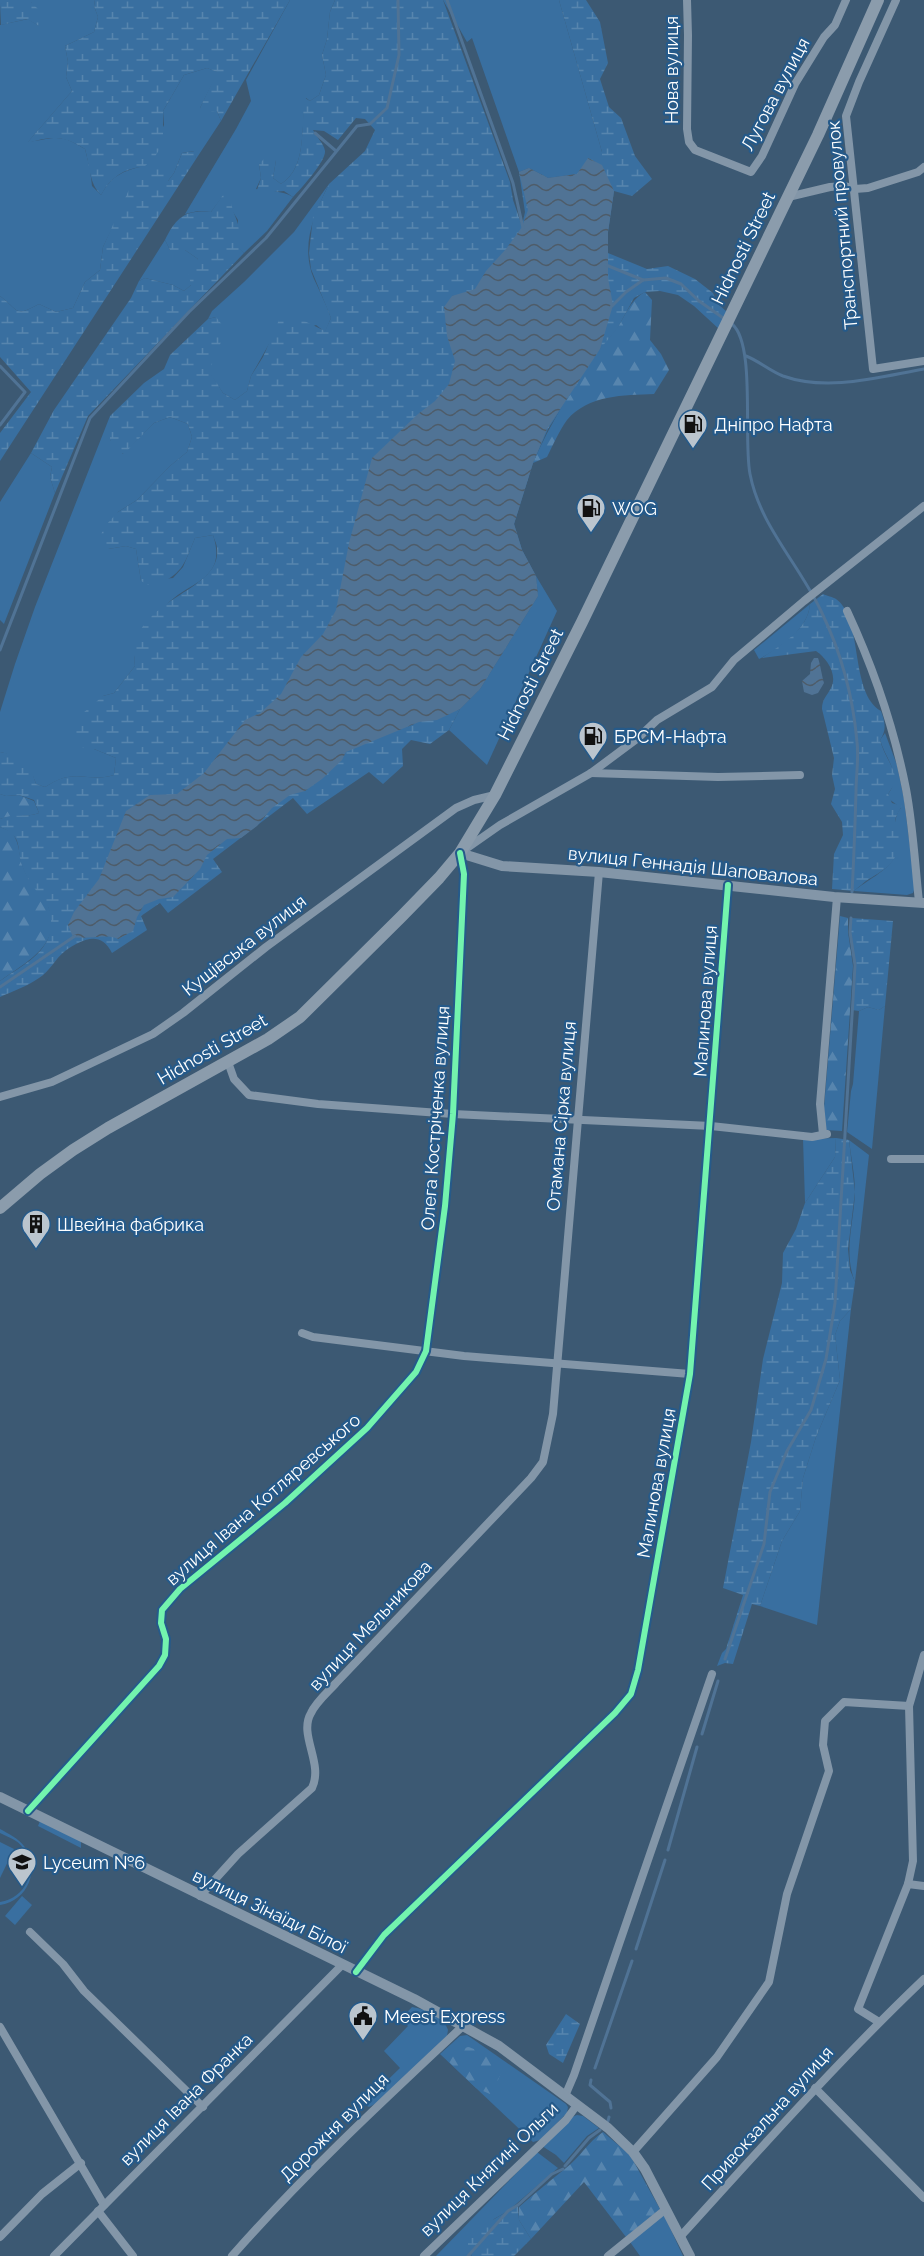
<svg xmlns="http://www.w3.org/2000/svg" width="924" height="2256" viewBox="0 0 924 2256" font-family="Raleway,sans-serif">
<defs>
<pattern id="forest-firs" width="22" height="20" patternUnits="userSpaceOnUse" patternTransform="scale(1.5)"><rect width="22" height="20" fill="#396fa0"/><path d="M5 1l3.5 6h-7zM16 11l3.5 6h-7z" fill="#5785ae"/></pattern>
<pattern id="wetland-marsh" width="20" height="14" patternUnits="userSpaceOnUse" patternTransform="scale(1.5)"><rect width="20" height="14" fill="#396fa0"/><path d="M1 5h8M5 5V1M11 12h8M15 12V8" fill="none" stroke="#5785ae"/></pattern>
<pattern id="water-waves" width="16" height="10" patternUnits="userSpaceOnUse" patternTransform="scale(1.5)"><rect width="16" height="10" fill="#507395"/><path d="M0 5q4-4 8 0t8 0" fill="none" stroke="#4e5c69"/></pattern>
</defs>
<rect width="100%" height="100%" fill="#3c5973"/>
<g fill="#396fa0">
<path d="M0,0H95L94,6L98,17L94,32L65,46L68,62L66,77L72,91L28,142C56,138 59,133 85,149L90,169L92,186L101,195C112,175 123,171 144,166L164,125L163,111L184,75L207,68L218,72L200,108L217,111L221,121L196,159L194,151L182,153L174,173L168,181L121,210L103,247L100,270L85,282L73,308L56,312L39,304C14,318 19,310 0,296V25L28,19L39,26L31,2L0,4Z"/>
<path d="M290,0H335L330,12L327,39L322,55L326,75L319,95L310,101L306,98C300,126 308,167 281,184L273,178L276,160L259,164L261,178L256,189C269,192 282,190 293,197L267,231L244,253L238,248V220L223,196L211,212L198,211L185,214L236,129L251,101L246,80Z"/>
<polygon points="443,0 559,0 602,152 602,165 577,174 548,178 529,168 519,172 472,38 467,42"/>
<path d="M329,184C314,214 300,246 314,279C320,292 326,304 331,318L325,332L316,325L269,344L251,376L247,391L235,400L223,393L208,371L214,356L216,317L208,319L212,311L244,282L294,232Z"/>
<polygon points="165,240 170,250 185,250 198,259 191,285 184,291 173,285 145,278 139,281"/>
<path d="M110,416V440L123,454L154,423L170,417L188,424L192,437L187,452L170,466L137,500L118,512L108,549L126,546L136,549L141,581L173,578L183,567L195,538L213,535C228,580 189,581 166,605C155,616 143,642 134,657L135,666L114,693L103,696L94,749L116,758L114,775C94,781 85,774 68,777C60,778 52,783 45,787L36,784C31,767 17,755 0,752V712L15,664L35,607Z"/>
<polygon points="31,453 52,467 50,477 55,493 4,624 0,620 0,502"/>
<polygon points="536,576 557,611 487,765 449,730 460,709 480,689 538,596"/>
<path d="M810,604C808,630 780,648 759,659L754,650Z"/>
<path d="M885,733L897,765L904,799L915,887L913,893L907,895L854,891C866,881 887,871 894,858C904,841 888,822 901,808L889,799L888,794C903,775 886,760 880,740Z"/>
<polygon points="885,1006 872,1149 847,1132 851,1091 853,1084 859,1011 868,1007 879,1010"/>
<polygon points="836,1138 835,1157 805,1203 803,1139"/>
<path d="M849,1140L869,1155L855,1282C843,1252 854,1223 855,1192C855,1175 851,1157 849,1140Z"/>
<polygon points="851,1309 817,1625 760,1606 782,1541 800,1511 803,1478 816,1437 840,1380 835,1335 840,1321"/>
<polygon points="40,1821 81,1841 81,1848 38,1826"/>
<path d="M0,1829C9,1834 18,1838 24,1846C41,1869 28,1901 0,1905V1902C26,1898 38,1871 23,1848C18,1840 8,1837 0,1833Z"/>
<polygon points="0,1842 14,1849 0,1878"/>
<polygon points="22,1896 32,1905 15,1925 5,1916"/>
<path d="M412,2007C425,2009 444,2017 448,2030L447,2036L377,2103L369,2107L363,2104L400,2068L384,2051L408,2026L401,2019Z"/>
<polygon points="467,2035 566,2104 568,2107 567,2113 540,2140 533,2142 440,2054 460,2036"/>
<polygon points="577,2115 583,2116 599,2128 587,2136 564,2163 556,2155 542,2146 572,2117"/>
<polygon points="537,2152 558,2168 508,2211 494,2219 470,2254 472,2256 436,2256"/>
<polygon points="664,2215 683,2256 640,2256 630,2242"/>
</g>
<g fill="url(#forest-firs)">
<path d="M645,292L652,300L650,340L661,354L669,370L654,394C624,395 588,395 567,420C559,431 553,445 547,457L533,463C550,423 574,386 599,350C604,343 611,336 617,328C626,315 630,300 645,292Z"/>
<path d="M0,794L6,796L19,795L34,801L39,813C26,818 13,814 0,819Z"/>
<path d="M0,827L12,832C21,847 18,853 23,867C28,883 45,895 50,911C61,946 23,964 0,981Z"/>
<polygon points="840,916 848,918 848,932 853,966 842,1131 826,1130 824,1108"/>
<path d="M468,2047C475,2048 495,2062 502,2067C501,2076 496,2083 493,2092L490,2094L476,2088L447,2060L446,2055Z"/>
<path d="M603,2132L630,2155L660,2209L626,2237L584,2182L531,2239L519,2220V2207C535,2193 550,2181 566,2168C580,2157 588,2142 603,2132Z"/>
</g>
<g fill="url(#wetland-marsh)">
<path d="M95,0H290L221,121L217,111L205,113L200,108L217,72L207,68L184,75L163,111V144L154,158L145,166L160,167L168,181L174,173L182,153L195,151L196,159L0,461V433L31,392L0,357V296C19,310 14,318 39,304L56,312L73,308L85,282L100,270L103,247L132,183L143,167C124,168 110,178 101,195C89,183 90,166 85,149C62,135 53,136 27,143L72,91L66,77L68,62L65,46L94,32L98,17L94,6Z"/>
<path d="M335,0H443L510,182L513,200L522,226L525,212L519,172L529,168L548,178L577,174L588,158L602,164V152L559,0H586L600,22L608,63L600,79L609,107L621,118L635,156L652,179L632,196L614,191L608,232V253L647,269L668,266L695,279L713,293L718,304L727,312L719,329L694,306L678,295L660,291L645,292L634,298L617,329L600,349L548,429L533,463L514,524L522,550L536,576L538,596L480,689L460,709L449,730L430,744L411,740L402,749L403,766L383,784L369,772L307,814L293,798L213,859L222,872L168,913L160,903L141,916L147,930L112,953C101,930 82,939 65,951C55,959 50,971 39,978C28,986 13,991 0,997V981C22,965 53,952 51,920C50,915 50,911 48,907C40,894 28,882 23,868C15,848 25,837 0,827V819C13,813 26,818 39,813L34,800L19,795L6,796L0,794V752L11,754L29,763L36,784L45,787C52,783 59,778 68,777C84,774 94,781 114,775L116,758L94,749L87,751L79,744L72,728L83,713L103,696L114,693L135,666C124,597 223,595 217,548C217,544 214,539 213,535L195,538C183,567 183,573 153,587L141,581L136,549L126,546L108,549L98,541L105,526L118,512L137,500L170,466L187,452L192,437L188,424L170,417L154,423L124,454L116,451L110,440V416L144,383L164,369L170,355L208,319L216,317L223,326L221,342L209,371L223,393L235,400L247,391L251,376L263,357L279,320L292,315L325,331L331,318L311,269L309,253L313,217L329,184L365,151L375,130L365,119L356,118L338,140L324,131L313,130C316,136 324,144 325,151C326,161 301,189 293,197L284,191L273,192L266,199H254L261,178L259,164L268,155L276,160L273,178L281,184C308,167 300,126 305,98L310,101L319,95L326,75L322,55L327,39L330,12Z"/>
<polygon points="5,2 31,2 44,15 47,27 39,26 27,19 1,25 0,4"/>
<path d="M223,195L230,197C232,217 245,227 238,247L244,253L88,416L55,493L50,477L52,467L31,453L54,410L131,298L139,281L145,278L173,285L184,291L191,285L188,271L198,259L185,250H170L165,240C176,217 186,209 211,212Z"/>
<path d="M823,594C827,596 833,597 836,599C864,619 849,693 881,711C885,722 887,730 880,740C885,758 894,765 896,782L888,794L892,803L902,806C891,824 897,817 899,836C900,861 887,868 869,879C864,882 859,887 854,891L832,889L834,854L843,835L842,822L831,804L835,789L832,775L834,758L822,709C822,699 827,696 831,688C838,675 827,658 816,651L762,658C782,644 808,630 810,604Z"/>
<polygon points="851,918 893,921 885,1006 879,1010 868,1007 859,1011 852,1010 855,965 850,932"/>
<polygon points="836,1138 849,1140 855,1192 848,1249 850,1270 855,1282 851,1309 840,1321 835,1335 840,1380 816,1437 803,1478 800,1511 782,1541 760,1606 752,1604 733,1664 725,1663 717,1666 722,1653 726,1649 743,1595 723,1588 751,1442 763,1359 782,1283 783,1253 796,1229 805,1203 835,1157"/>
<polygon points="566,2014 580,2024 563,2063 549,2054 546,2045"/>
<polygon points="518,2205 519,2220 531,2239 514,2256 472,2256 468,2249 468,2240 481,2227"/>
</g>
<g fill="url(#water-waves)">
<path d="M588,158L602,165L614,191L608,232V278L613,305L600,349L547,429L533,463L514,524L522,550L536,576L538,596L480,689L460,709L437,720L419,722L346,752L342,760L322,779L305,791L290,795L272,808L257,826L241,838L227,839L207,855L200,869L173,897L159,899L144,905L137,917L133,931L118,939C106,933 88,940 73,937L68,925L74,912L99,879L126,811L150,795L177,794L204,773L245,720L260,713L281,694L301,657L323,634L336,610L349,543L372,458L418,414L435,401L449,384L455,361L447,336L444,307L452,296L475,289L486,271L506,249L522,227L528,210L519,172L529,168L548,178L577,174Z"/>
<path d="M814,658H818C820,663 822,677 824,683L818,693L812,695L804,692L802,681L810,674L811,663Z"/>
</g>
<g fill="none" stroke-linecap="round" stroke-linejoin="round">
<g stroke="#507395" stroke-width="3">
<polyline points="447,0 513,183 523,228"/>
<polyline points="315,133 336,151"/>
<polyline points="606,265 643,280 666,278 681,284 699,301 726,320"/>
<polyline points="610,308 626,292 643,280"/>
<path d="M732,324C756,344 743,439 750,474C760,526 799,564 821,611C841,652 853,696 857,742C859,758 856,775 856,792C855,825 854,858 852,892"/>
<path d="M746,356C759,361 770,371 783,376C828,392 879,377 924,369"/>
<polyline points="0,366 25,392 0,425"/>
<polyline points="0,650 90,418 189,312 266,238 357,126 370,124 387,108 399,55 398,0"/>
<polyline points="0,987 75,936"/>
<polyline points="725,1659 764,1544 770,1492 787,1451 811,1410 826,1359 835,1303 855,965 850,932 851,918"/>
<polyline points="702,1734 718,1681"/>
<polyline points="668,1850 697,1747"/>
<polyline points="636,1949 665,1860"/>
<polyline points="595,2068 632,1961"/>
<polyline points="591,2080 590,2085 610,2102 611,2108"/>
<polyline points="608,2121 609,2117"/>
<polyline points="565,2166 589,2138 600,2130"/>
<polyline points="468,2256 508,2211 518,2205 552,2174 563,2169"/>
</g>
<g stroke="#8396a8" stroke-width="8">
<polyline points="687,0 688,35 687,129 689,142 695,150 751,172 762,156 795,84 824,37 835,25 846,0"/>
<polyline points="896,0 859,82 846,116 873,369 924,361"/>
<polyline points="788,197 830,187 845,186 855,189 868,188 918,172 924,167"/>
<path d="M847,611C873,667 894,728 906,789C913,826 915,865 919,902"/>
<polyline points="591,773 718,777 800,775"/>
<polyline points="228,1062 234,1079 249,1095 318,1104 453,1114 711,1126 812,1137 827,1134"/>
<polyline points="0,1097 52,1082 153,1034 183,1013 266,947 456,808 474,800 495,795"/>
<polyline points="823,1134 820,1104 837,897"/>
<polyline points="891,1159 924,1159"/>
<polyline points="302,1333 313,1337 464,1356 690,1374"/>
<polyline points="28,1811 159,1666 165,1655 166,1639 161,1623 162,1610 180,1589 285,1503 367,1428 416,1372 426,1351 445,1206 453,1114 464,874 460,853 500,825 591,773 638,738 657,720 712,687 734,660 804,601 924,506"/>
<polyline points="908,1884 924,1886"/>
<path d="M200,1896L238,1854L312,1788C324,1763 298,1735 311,1713C316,1702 328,1692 336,1683L531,1478L543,1462L553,1414L599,872"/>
<polyline points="30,1932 63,1964 84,1991 203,2107"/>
<polyline points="356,1972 384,1935 615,1713 631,1694 638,1670 690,1374 728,885"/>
<polyline points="879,2022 858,2009 908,1884 913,1861 909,1706 924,1655"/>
<polyline points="0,2027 104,2205"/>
<polyline points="815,2088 924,2198"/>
<polyline points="565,2096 574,2075 712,1674"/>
<polyline points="633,2152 717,2057 769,1982 787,1894 829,1771 823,1745 825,1721 844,1702 909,1706"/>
<polyline points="98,2211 133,2256"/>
<polyline points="0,2237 42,2194 81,2163"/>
<path d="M680,2237C760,2149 838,2061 924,1979"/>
<polyline points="54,2256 342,1965"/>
<path d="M232,2256C304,2174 384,2100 464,2025"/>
<polyline points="424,2256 566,2120 577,2105"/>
<polyline points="608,2256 666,2209"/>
</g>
<g stroke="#8396a8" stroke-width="10">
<polyline points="460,853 502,866 599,872 834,897 924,903"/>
<polyline points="0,1797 414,1999 499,2046 608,2128 633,2152 645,2169 690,2256"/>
</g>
<polyline stroke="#8b9cac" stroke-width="12" points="0,1208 40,1174 73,1150 108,1128 268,1039 300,1017 401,917 439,878 460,853 495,795 582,622 818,135 878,0"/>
<g stroke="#255a8a" stroke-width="10">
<g id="cycleway">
<polyline points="28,1811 159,1666 165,1655 166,1639 161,1623 162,1610 180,1589 285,1503 367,1428 416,1372 426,1351 445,1206 453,1114 464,874 460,853"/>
<polyline points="356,1972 384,1935 615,1713 631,1694 638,1670 690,1374 728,885"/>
</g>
</g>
<use href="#cycleway" stroke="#73f3ae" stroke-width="6"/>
</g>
<defs>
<g id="fuel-pin" transform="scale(1.5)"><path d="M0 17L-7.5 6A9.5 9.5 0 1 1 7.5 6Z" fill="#bbc5ce" stroke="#255a8a"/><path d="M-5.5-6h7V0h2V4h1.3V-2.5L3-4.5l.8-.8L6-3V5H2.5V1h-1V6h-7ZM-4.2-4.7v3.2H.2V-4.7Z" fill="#111"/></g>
<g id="building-pin" transform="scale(1.5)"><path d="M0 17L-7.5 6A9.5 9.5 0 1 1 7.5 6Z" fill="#bbc5ce" stroke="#255a8a"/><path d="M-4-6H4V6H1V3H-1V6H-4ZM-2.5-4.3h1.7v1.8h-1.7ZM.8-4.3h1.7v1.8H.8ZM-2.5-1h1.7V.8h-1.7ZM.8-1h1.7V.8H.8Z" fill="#111"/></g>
<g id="school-pin" transform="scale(1.5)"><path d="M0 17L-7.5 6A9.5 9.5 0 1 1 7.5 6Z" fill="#bbc5ce" stroke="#255a8a"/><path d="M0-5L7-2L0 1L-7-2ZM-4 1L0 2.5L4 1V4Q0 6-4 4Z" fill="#111"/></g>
<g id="civic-pin" transform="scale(1.5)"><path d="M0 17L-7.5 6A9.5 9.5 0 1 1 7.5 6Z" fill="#bbc5ce" stroke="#255a8a"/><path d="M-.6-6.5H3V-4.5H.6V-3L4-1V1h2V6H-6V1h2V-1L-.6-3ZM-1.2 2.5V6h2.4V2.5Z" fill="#111"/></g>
</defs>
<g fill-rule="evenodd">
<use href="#fuel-pin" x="693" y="424"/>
<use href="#fuel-pin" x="591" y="508"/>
<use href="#fuel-pin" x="593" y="736"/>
<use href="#building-pin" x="36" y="1224"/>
<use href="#school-pin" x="22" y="1862"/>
<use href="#civic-pin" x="363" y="2016"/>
</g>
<g text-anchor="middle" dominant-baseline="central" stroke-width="4.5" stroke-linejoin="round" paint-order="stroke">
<g font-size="18" fill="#fff" stroke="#255a8a">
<text transform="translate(671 70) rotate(-90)">Нова вулиця</text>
<text transform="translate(775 94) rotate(-62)">Лугова вулиця</text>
<text transform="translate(842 225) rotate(-95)">Транспортний провулок</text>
<text transform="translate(743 248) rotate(-64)">Hidnosti Street</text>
<text transform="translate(530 684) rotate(-63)">Hidnosti Street</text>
<text transform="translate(693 866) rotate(6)">вулиця Геннадія Шаповалова</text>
<text transform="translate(244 945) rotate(-38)">Кущівська вулиця</text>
<text transform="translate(705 1001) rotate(-86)">Малинова вулиця</text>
<text transform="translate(212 1049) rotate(-30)">Hidnosti Street</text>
<text transform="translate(561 1116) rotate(-85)">Отамана Сірка вулиця</text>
<text transform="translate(435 1118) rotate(-86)">Олега Костріченка вулиця</text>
<text transform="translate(656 1483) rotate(-80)">Малинова вулиця</text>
<text transform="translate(263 1499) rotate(-41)">вулиця Івана Котляревського</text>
<text transform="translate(370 1625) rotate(-47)">вулиця Мельникова</text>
<text transform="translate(270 1911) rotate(26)">вулиця Зінаїди Білої</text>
<text transform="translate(186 2099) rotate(-45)">вулиця Івана Франка</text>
<text transform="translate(767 2118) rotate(-48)">Привокзальна вулиця</text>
<text transform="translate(334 2127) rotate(-45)">Дорожня вулиця</text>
<text transform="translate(489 2169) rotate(-44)">вулиця Княгині Ольги</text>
</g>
<g font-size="18" fill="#fff" stroke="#255a8a" text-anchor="start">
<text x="714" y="424">Дніпро Нафта</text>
<text x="612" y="508">WOG</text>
<text x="614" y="736">БРСМ-Нафта</text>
<text x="57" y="1224">Швейна фабрика</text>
<text x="43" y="1862">Lyceum №6</text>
<text x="384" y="2016">Meest Express</text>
</g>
</g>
</svg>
